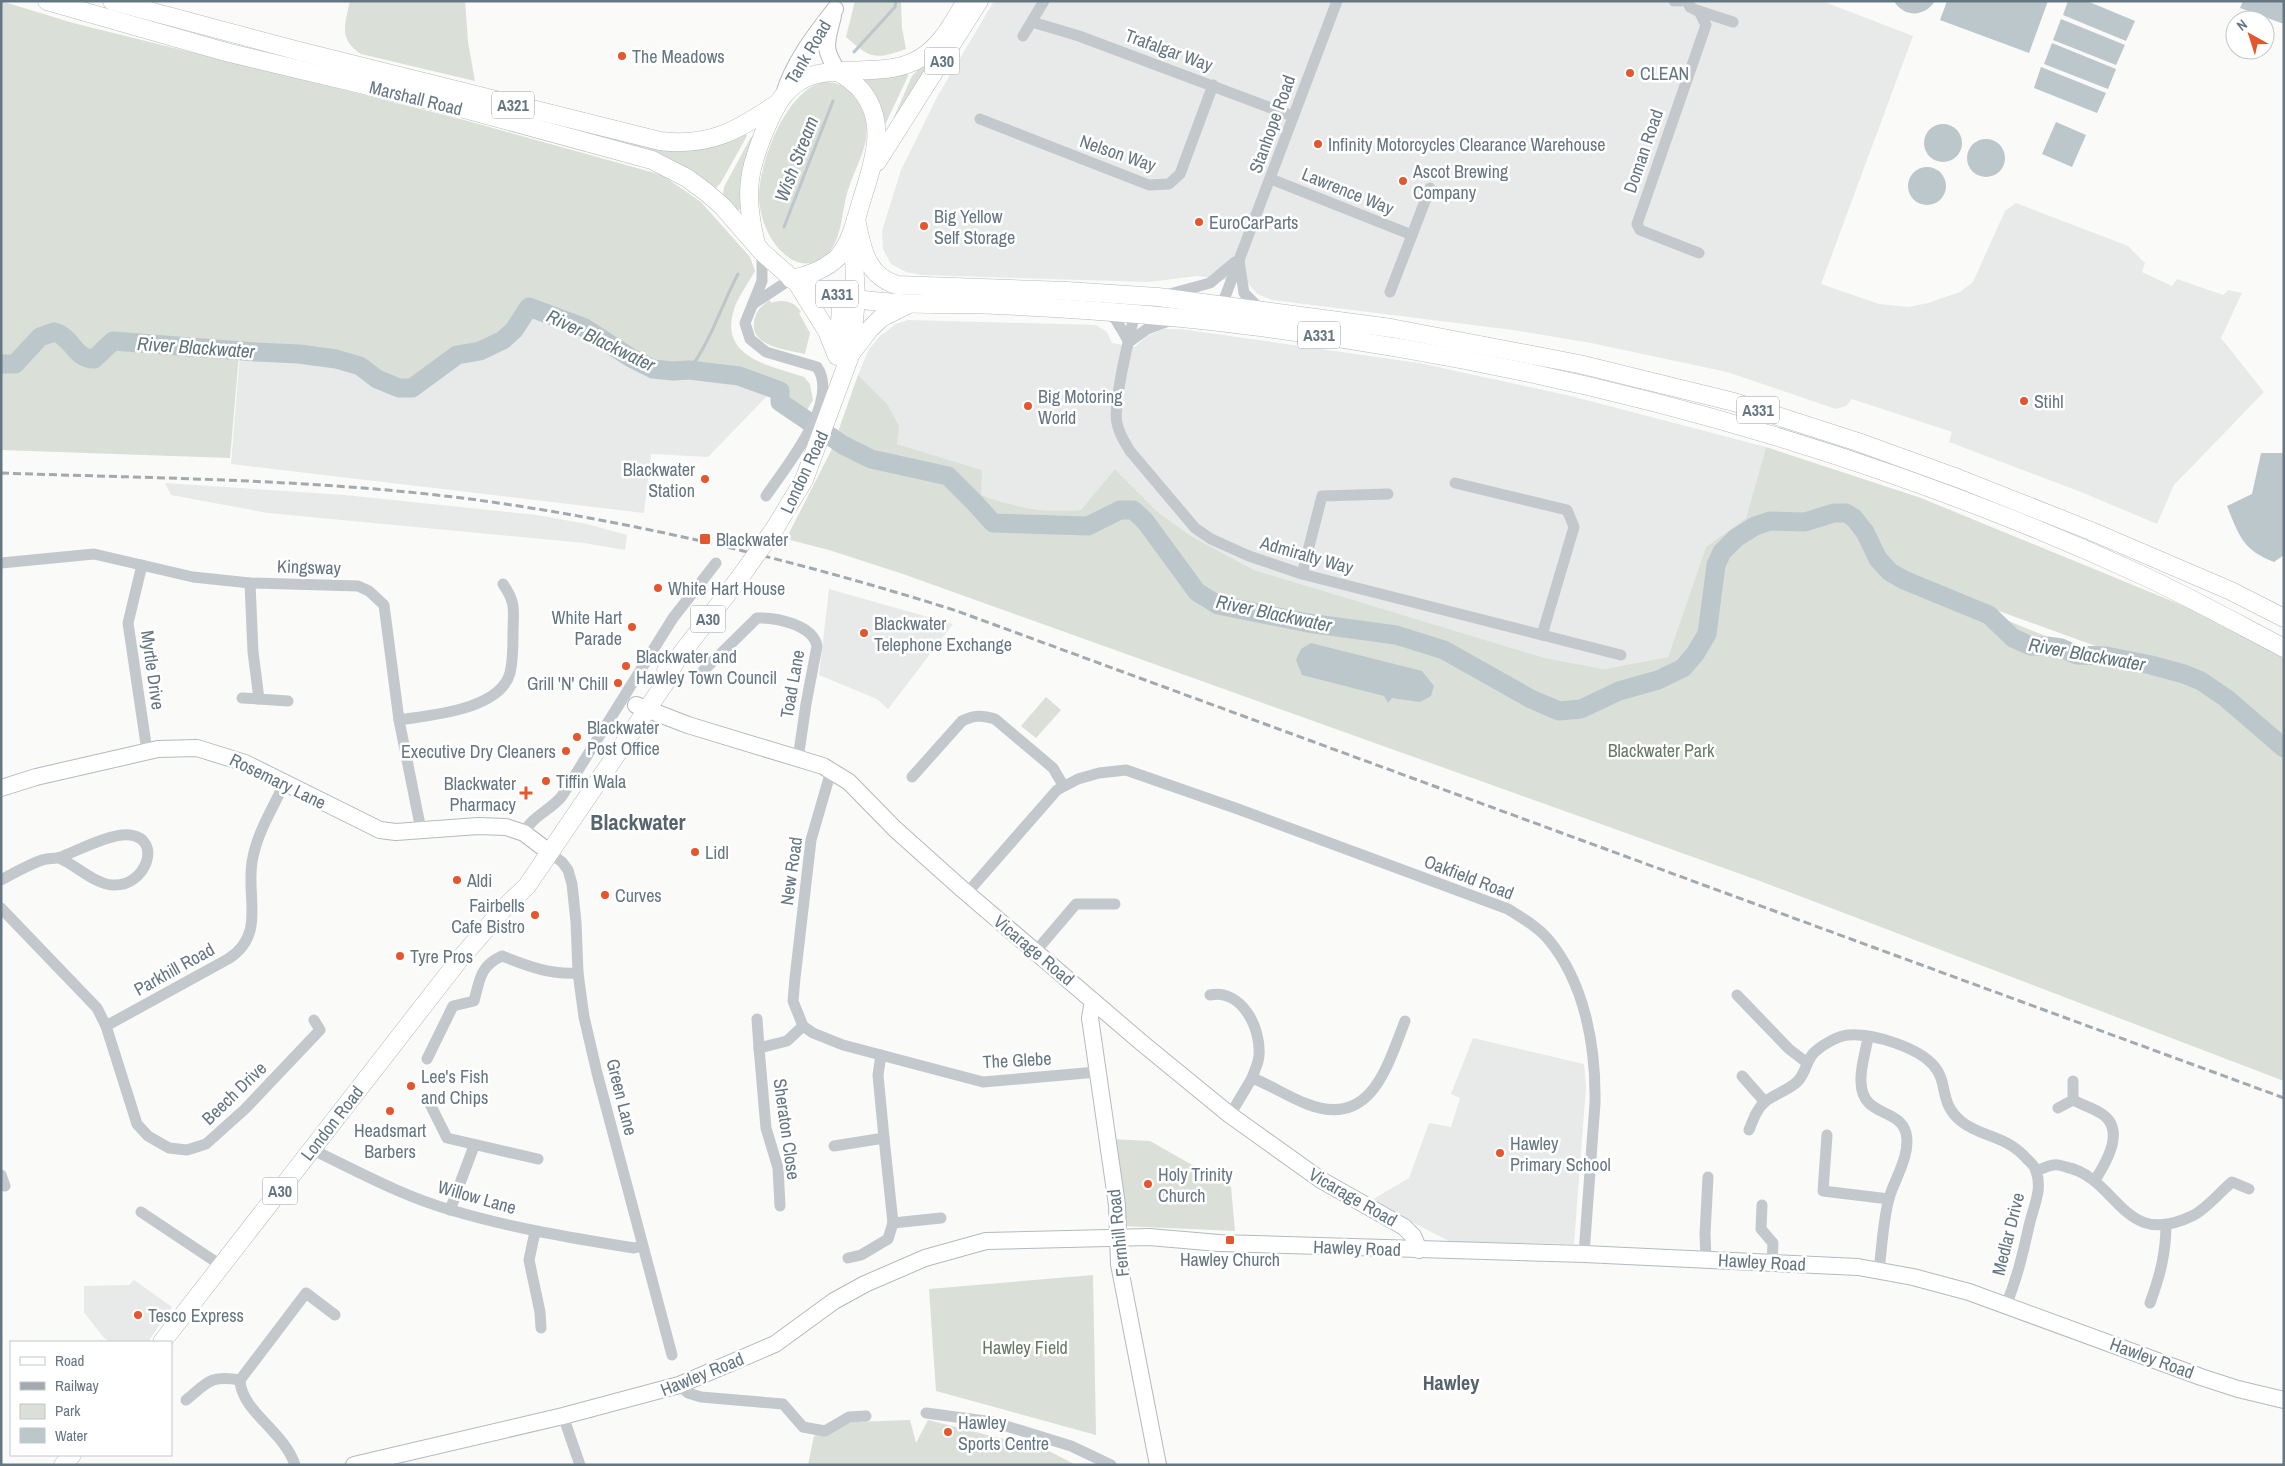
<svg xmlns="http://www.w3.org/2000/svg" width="2285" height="1466" viewBox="0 0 2285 1466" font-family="'Archivo Narrow',sans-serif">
<rect width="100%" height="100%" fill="#fafaf8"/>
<g fill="#e8e9e9">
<polygon points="994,1 1822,1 1913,36 1821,284 1879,304 1908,307 1928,303 1960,292 1973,282 2005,211 2016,203 2128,246 2145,263 2142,272 2172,286 2177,279 2223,295 2228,290 2242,293 2221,338 2264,392 2174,485 2157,524 2081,492 1949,442 1952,432 1852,399 1846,406 1836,409 1727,372 1591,343 1513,330 1272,300 1257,294 1248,283 1197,276 1149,282 921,275 906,272 891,264 883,249 882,231 901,170 913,146 937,97"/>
<polygon points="531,310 584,331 615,349 629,360 654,372 688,373 738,379 771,392 708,457 651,454 644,513 231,464 240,355 299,357 335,362 358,369 375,382 399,391 414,390 458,358 482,354 505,342 517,331"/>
<polygon points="908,320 1096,325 1107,332 1112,343 1135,347 1147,336 1164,329 1181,329 1419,363 1571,396 1766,447 1746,518 1706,547 1668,657 1604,669 1545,658 1254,570 1191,536 1159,513 1115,469 1082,510 1054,512 1014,506 980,495 982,470 897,444 858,375 869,349 880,336 896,324"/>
<polygon points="165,483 345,495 537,515 587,524 627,535 625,550 584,543 268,513 171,495"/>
<polygon points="829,589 953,624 888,709 877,699 819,675"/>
<polygon points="1473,1038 1584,1064 1586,1087 1574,1244 1451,1242 1370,1201 1409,1178 1429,1123 1451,1127 1460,1098 1451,1094"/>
<polygon points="134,1280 172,1307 148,1342 110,1342 103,1337 84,1312 84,1286 129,1285"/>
</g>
<g fill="#dadfd7" fill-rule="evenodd">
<path d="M1,1L73,23L457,118L662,175L701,202L750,257L755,271C748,284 736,299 733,313C721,358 771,366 804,377L810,384L813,400L805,413L790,401L783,387L741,371L690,365L655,364L633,353L618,341L581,321L527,301L509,325L497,336L474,346L454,350L408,380L399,381L380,373L363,361L334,353L301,347L240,343L230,458L1,450Z"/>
<path d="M350,1H465L468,42L475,81L361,54C338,39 345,24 350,1Z"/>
<path d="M855,1H901L902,28L906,49C875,60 871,59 846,37Z"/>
<polygon points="938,53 895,117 894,117 912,76 917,71 916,69"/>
<polygon points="907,73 908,76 886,123 882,124 876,99 863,79 880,79"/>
<path d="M823,82C838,82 847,86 855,98C880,132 859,156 848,190C840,215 843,257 811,263C800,265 791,260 783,253C769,240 760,218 759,199C758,164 786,90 823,82Z"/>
<path d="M476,104L670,150C697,153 722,146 746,134L747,136L720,184L716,188L674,161L648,149Z"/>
<polygon points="751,137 753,139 741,179 740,209 738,210 723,194 724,187"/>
<path d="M770,300L771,303C783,299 794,301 801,312L799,313L810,333L805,354C788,350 750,347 754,322C755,312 762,305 770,300Z"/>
<path d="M858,375L887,404L899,426L897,444L982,470L981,495C1018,508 1041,513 1081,510L1115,469L1159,513L1191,536L1254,570L1545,658L1604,669L1668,657L1706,547L1746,518L1766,447L1921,498L2196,611L2284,656V1081L1760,881L903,574L829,550L786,539L832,449ZM1888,571L2115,653L2103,660Z"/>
<polygon points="1046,697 1061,710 1036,738 1021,726"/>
<polygon points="1110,1139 1150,1141 1231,1187 1235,1231 1123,1226"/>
<polygon points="1093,1275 1096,1435 936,1391 929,1289"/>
<polygon points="910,1420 916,1443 928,1420 1047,1450 1076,1465 808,1465 814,1436 852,1422"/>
</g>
<g fill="#bbc7cb">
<path d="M1894,1H1935C1925,17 1904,18 1894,1Z"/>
<polygon points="1947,1 2048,1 2029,53 1940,20"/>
<polygon points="2068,1 2087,1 2135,21 2126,41 2063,15"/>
<polygon points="2243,1 2284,1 2284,24 2240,8"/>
<polygon points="2061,19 2125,45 2116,65 2053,40"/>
<polygon points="2052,43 2116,69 2108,89 2044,64"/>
<polygon points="2041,67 2106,93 2097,113 2034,88"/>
<polygon points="2056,122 2086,135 2072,167 2042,154"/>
<circle cx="1943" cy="143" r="19"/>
<circle cx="1986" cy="158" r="19"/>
<circle cx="1927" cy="186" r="19"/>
<path d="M2261,453H2284V555L2274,562C2243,550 2239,536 2227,506L2252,494Z"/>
<polygon points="1311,643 1422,671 1434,686 1431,696 1420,702 1392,698 1388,703 1384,696 1302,675 1296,660 1301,649"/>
</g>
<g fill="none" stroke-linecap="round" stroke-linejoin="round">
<g stroke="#bbc7cb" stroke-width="3">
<polyline points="854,52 895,7 896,1"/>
<polyline points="784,227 833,101"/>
<path d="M689,370C711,341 721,306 738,274"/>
</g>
<path stroke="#bbc7cb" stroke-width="19" d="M1,364H15L40,337L54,332C72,336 74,359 94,359L113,341L257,352L299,354L336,359L360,366L377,379L399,388H412L457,355L480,351L503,340L514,330L529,307L585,328L631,358L653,369L673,371L689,370L739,376L780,391V402L843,445L871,459L948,476L974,502L993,523L1088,526L1120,510H1133L1145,521L1197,592L1218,605L1308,623L1396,635L1444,650L1531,699L1559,711L1581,709L1619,691L1658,680L1683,668L1695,654L1707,634L1716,565L1722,552L1736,538L1755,526L1770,521L1805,522L1834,513H1846L1854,518L1865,532L1878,559L1890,572L1904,580L1989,615L2013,638L2031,646H2047L2061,648L2077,655L2106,656L2151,665L2184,674L2201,681L2226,698L2284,748"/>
<g stroke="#b3babf" stroke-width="18">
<g id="secondary">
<path d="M833,16C826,44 822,48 839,73"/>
<path d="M783,97C793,63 814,36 835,9"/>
<polyline points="636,705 688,725 823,766 849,782 895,829 962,889 1142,1043 1230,1115 1321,1180 1404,1227 1413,1236 1419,1250"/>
<polyline points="1,788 36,777 158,749 197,748 245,763 380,830 396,832 478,826 506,827 524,833 549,852"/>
<polyline points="1093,1001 1090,1018 1117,1205 1119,1264 1158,1465"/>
<polyline points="354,1465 563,1416 679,1385 775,1344 834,1301 865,1284 925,1258 986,1241 1149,1237 1219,1243 1584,1254 1858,1267 1913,1277 1969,1292 2201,1377 2238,1389 2284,1400"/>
</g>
</g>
<g stroke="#b5babe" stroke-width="19">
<g id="primary">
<polyline points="47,1 226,52 461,108 652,160 687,178 706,192 722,206 762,252 797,283 827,331 837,356"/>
<path d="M112,1L299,51L660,141C711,147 738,130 778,103"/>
<polyline points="877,162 979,1"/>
<path d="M856,219C862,247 865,275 897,285L1067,291L1158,297L1391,328L1579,364L1734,402L1858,442L1960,479L2091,531L2231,591L2284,618"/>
<path d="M756,244C751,223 747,201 750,180C752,160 768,119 779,102C786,90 801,78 814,75C845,66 885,76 915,61C940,49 952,24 966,1"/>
<path d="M791,279C808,276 828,268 839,256C852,240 856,218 862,199C873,163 889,122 860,89C854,83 847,76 839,73"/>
<path d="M797,283C816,289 837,296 857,299C903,306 950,303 996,305C1082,309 1167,315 1252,326C1560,365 1863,446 2146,577C2193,599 2238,624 2284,648"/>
<polyline points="838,352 841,307 853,290"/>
<polyline points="852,352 869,330 881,318 909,304"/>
<polyline points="775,528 804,480 851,353 856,299 853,238"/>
<polyline points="666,670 675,662 741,576"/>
<polyline points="162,1342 459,960 505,907 527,886 665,683 675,662"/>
<polyline points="63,1465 72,1455"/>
</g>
</g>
<g stroke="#c3c8cc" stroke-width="11">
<polyline points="1674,1 1680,1"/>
<polyline points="1687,1 1690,7 1696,10 1733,22"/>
<polyline points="1699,11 1706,25 1637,224 1640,230 1699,253"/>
<polyline points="1032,22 1079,36 1292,116"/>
<polyline points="1023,36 1044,1"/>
<polyline points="980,119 1149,185 1169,184 1180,174 1213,85"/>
<polyline points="1271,179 1412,235 1430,188"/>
<path d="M762,252V281L745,323L750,339L766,352L817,367C841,401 785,468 766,496"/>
<polyline points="1239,261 1244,293 1260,309"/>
<polyline points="1390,292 1412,235"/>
<polyline points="1166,295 1210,283 1235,262"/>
<polyline points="753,304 791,279"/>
<polyline points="1222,305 1337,1"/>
<path d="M1136,308C1131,331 1112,404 1117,423C1119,434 1125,443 1130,451L1195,528L1211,539L1249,556L1302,574L1621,655"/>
<polyline points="1108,312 1116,320 1129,342"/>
<polyline points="1129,342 1147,329 1171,320"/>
<polyline points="1455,483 1567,510 1574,527 1542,635"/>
<polyline points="1,563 94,554 193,577 250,583 358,586 369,591 384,605 399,720 421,830"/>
<polyline points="142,565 128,623 147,751"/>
<polyline points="1302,574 1322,496 1388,494"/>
<polyline points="250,583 253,652 259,699 288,701"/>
<path d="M701,673L757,618C776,617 813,625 817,646L806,704L798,759"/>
<polyline points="242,698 259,699"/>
<path d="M399,720C431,715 500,710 510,673C513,661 513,647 513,635C513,611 517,604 503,584"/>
<polyline points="831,771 811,840 795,978 793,1001 803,1026 813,1033 843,1045 983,1082 1097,1072"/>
<path d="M912,777L962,721C974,715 982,715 995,719L1053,768L1063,785"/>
<path d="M524,833C532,816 551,810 562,796L673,618L716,563"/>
<polyline points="549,852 562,862 568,870 572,884 576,922 578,973 584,1017 597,1073 672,1355"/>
<path d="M1,880C14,873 28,865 42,860C48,858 55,859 61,857C79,850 111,833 130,835C163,839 146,887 113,885C96,885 76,865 59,858"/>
<path d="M967,893L1057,790L1078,779L1099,773L1126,770L1238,809L1508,909C1522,918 1537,926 1548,939C1585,983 1596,1047 1595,1103L1584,1254"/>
<path d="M1,908L97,1008L106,1026L228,959C268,934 244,894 253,857C258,831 274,806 285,782"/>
<polyline points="1036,951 1076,904 1115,904"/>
<path d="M1210,995C1242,989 1261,1028 1259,1055C1259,1063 1254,1071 1252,1078"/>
<polyline points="1737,995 1789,1049 1806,1062"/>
<polyline points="757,1019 759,1048"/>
<polyline points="106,1026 137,1124 148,1136 169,1148 187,1150 206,1144 245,1109 320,1030 314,1020"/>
<path d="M1868,1037C1866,1051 1860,1068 1861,1082C1862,1118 1899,1107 1906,1133C1911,1155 1895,1178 1889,1198C1883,1221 1882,1247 1879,1270"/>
<path d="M427,1059L453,1006L474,1001C480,979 480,966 502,956C528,966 550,975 578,973"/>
<polyline points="1742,1076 1765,1102"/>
<path d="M2073,1100C2082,1105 2093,1108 2102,1114C2126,1130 2106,1163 2095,1180"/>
<polyline points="431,1106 447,1138 538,1159"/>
<polyline points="2058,1108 2073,1100 2073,1081"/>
<path d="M1230,1115L1252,1078C1271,1085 1288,1097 1307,1104C1371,1129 1387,1067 1405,1021"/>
<path d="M1749,1130C1753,1120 1757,1108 1766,1101C1775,1094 1789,1090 1798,1081C1807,1071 1806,1058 1817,1050C1824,1044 1838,1036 1848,1035C1872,1033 1918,1047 1934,1066C1949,1083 1938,1103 1962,1122C1983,1138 2006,1135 2027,1159C2030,1162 2035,1166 2036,1171C2043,1190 2033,1207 2029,1226C2023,1253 2017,1279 2006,1305"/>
<polyline points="1827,1135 1823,1191 1889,1199"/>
<polyline points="884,1138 893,1223 941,1218"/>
<polyline points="834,1146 884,1138 878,1075 881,1055"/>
<path d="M311,1149C357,1171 402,1196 451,1210C511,1228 572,1238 634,1248L642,1246"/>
<path d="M2036,1171C2042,1169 2049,1165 2054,1165C2058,1164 2062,1166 2066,1167C2119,1178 2122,1251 2194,1215C2207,1208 2220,1192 2232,1182L2249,1189"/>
<polyline points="1,1175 5,1186"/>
<polyline points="1762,1205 1761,1229 1773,1243 1772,1262"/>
<polyline points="780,1206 778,1168 766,1128 759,1048 787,1041 803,1026"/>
<polyline points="450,1210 474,1146"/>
<polyline points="141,1212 222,1266"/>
<polyline points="535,1232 529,1260 540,1312 541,1328"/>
<polyline points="848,1258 861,1255 888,1239 893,1223"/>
<polyline points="1706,1259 1705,1234 1708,1177"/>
<path d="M2150,1303C2160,1276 2166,1253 2166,1224"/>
<polyline points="679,1385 688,1393 701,1397 783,1404 803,1427 825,1431 849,1417 866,1416"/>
<path d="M186,1400C208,1382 210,1375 240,1380"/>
<polyline points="926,1413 993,1422 1071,1446 1111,1465"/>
<polyline points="563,1416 580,1465"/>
<path d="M295,1465C284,1431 241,1411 240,1380L306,1293L335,1315"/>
</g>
<use href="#secondary" stroke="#fff" stroke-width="16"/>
<use href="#primary" stroke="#fff" stroke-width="18"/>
<path stroke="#a2aab0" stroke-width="3" stroke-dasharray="8 4" stroke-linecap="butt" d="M1,473C172,479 343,479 512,505C663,528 812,565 957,611L2284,1098"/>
<g stroke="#b5babe" stroke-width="19" stroke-linecap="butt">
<polyline id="primary-bridge" points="741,576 775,528"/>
</g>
<use href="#primary-bridge" stroke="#fff" stroke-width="18"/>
</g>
<g fill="#e4572e" stroke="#fff" stroke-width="2">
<circle cx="622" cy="56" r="5"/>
<circle cx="1630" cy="73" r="5"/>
<circle cx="1318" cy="144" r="5"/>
<circle cx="1403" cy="181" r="5"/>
<circle cx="1199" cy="222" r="5"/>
<circle cx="924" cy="226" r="5"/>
<circle cx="2024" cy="401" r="5"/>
<circle cx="1028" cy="406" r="5"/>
<circle cx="705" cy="479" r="5"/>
<rect x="699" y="533" width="12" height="12" rx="2.5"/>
<circle cx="658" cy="588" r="5"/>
<circle cx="632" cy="627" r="5"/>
<circle cx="864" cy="633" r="5"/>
<circle cx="626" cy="666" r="5"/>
<circle cx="618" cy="683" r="5"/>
<circle cx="577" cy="737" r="5"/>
<circle cx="566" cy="751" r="5"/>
<circle cx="546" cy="781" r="5"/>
<path d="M523.5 785.5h5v5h5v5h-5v5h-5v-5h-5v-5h5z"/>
<circle cx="695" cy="852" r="5"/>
<circle cx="457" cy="880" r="5"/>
<circle cx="605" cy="895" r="5"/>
<circle cx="535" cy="915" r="5"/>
<circle cx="400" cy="956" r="5"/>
<circle cx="411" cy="1086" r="5"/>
<circle cx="390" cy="1111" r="5"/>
<circle cx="1500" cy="1153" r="5"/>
<circle cx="1148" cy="1184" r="5"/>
<rect x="1225" y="1235" width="10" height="10" rx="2.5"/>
<circle cx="138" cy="1315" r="5"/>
<circle cx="948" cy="1432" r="5"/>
</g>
<g text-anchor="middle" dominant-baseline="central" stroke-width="5" stroke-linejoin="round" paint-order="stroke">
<g fill="#fff" stroke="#939fa8" stroke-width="1">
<rect x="924.5" y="47.5" width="35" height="27" rx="4"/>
<rect x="492" y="91.5" width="42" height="27" rx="4"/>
<rect x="816" y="280.5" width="42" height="27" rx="4"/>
<rect x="1298" y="321.5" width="42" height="27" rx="4"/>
<rect x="1737" y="396.5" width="42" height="27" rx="4"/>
<rect x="690.5" y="605.5" width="35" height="27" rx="4"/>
<rect x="262.5" y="1177.5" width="35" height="27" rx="4"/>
</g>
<g font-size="16" font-weight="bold" fill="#657683">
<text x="942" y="61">A30</text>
<text x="513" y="105">A321</text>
<text x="837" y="294">A331</text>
<text x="1319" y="335">A331</text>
<text x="1758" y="410">A331</text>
<text x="708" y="619">A30</text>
<text x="280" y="1191">A30</text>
</g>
<g font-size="18" fill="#657683" stroke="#fff">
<text transform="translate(1169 50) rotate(20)">Trafalgar Way</text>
<text transform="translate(808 52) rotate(-59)">Tank Road</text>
<text transform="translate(416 98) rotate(14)">Marshall Road</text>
<text transform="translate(1272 124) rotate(-70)">Stanhope Road</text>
<text transform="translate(1643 151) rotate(-71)">Doman Road</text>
<text transform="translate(1118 153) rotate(19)">Nelson Way</text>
<text transform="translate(1348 191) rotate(22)">Lawrence Way</text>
<text transform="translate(804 472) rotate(-65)">London Road</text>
<text transform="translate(1307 555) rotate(16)">Admiralty Way</text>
<text transform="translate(309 567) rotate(2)">Kingsway</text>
<text transform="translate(153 670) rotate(82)">Myrtle Drive</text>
<text transform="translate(792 684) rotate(-80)">Toad Lane</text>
<text transform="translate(278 781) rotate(26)">Rosemary Lane</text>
<text transform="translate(791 871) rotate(-82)">New Road</text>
<text transform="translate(1469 877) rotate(21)">Oakfield Road</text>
<text transform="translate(1034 950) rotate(40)">Vicarage Road</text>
<text transform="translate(174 969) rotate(-29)">Parkhill Road</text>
<text transform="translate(1017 1060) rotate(-3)">The Glebe</text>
<text transform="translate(234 1093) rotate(-44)">Beech Drive</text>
<text transform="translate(622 1097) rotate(76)">Green Lane</text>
<text transform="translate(332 1123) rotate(-52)">London Road</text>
<text transform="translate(787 1129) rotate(82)">Sheraton Close</text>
<text transform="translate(477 1197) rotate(16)">Willow Lane</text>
<text transform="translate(1353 1197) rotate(30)">Vicarage Road</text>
<text transform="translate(1118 1233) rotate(-96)">Fernhill Road</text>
<text transform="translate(2008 1234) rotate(-76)">Medlar Drive</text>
<text transform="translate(1357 1248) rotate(2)">Hawley Road</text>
<text transform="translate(1762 1262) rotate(3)">Hawley Road</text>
<text transform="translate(2152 1358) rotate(20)">Hawley Road</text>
<text transform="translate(702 1374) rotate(-22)">Hawley Road</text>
</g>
<g font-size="18" fill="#657683" stroke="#fff" text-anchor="start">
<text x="632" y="56">The Meadows</text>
<text x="1640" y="73">CLEAN</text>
<text x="1328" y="144">Infinity Motorcycles Clearance Warehouse</text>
<text x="1413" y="171">Ascot Brewing<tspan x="1413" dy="21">Company</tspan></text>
<text x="934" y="216">Big Yellow<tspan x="934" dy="21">Self Storage</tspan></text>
<text x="1209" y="222">EuroCarParts</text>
<text x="1038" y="396">Big Motoring<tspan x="1038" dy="21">World</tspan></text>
<text x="2034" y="401">Stihl</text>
<text x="695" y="469" text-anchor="end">Blackwater<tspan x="695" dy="21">Station</tspan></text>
<text x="716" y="539">Blackwater</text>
<text x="668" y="588">White Hart House</text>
<text x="622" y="617" text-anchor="end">White Hart<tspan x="622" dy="21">Parade</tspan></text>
<text x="874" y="623">Blackwater<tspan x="874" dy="21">Telephone Exchange</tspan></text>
<text x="636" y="656">Blackwater and<tspan x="636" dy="21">Hawley Town Council</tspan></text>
<text x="608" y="683" text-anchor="end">Grill 'N' Chill</text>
<text x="587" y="727">Blackwater<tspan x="587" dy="21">Post Office</tspan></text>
<text x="556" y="751" text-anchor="end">Executive Dry Cleaners</text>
<text x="556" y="781">Tiffin Wala</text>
<text x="516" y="783" text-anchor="end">Blackwater<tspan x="516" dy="21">Pharmacy</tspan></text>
<text x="705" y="852">Lidl</text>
<text x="467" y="880">Aldi</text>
<text x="615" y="895">Curves</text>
<text x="525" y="905" text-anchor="end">Fairbells<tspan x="525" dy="21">Cafe Bistro</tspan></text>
<text x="410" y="956">Tyre Pros</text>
<text x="421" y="1076">Lee's Fish<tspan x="421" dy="21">and Chips</tspan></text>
<text x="390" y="1130" text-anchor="middle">Headsmart<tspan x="390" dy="21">Barbers</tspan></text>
<text x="1510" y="1143">Hawley<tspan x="1510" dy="21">Primary School</tspan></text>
<text x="1158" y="1174">Holy Trinity<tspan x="1158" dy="21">Church</tspan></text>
<text x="1230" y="1259" text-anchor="middle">Hawley Church</text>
<text x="148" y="1315">Tesco Express</text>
<text x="958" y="1422">Hawley<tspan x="958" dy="21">Sports Centre</tspan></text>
</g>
<g font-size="18" fill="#687a64" stroke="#fff">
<text x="1661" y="750">Blackwater Park</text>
<text x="1025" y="1347">Hawley Field</text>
</g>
<g font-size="19" font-style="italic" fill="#60757c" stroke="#fff">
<text transform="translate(796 159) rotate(-69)">Wish Stream</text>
<text transform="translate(601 340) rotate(26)">River Blackwater</text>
<text transform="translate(196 347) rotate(4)">River Blackwater</text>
<text transform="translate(1274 613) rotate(12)">River Blackwater</text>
<text transform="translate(2087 654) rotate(10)">River Blackwater</text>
</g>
<g font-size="20" font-weight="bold" fill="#57646e" stroke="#fff">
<text x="1451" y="1382">Hawley</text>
</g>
<g font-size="22" font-weight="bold" fill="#57646e" stroke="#fff">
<text x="638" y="822">Blackwater</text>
</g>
</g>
<rect width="2285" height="1466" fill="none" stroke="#657683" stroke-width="5"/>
<rect x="10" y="1341" width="162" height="115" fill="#ffffff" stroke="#c1c8cd"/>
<rect x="20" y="1357" width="25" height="8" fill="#ffffff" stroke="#c1c8cd"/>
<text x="55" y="1366" font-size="15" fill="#657683">Road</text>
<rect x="20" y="1382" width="25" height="8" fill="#a2aab0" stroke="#c1c8cd"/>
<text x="55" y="1391" font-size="15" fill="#657683">Railway</text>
<rect x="20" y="1404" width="25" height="15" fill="#dadfd7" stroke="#c1c8cd"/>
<text x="55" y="1416" font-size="15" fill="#657683">Park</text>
<rect x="20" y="1428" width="25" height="15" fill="#bbc7cb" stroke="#c1c8cd"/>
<text x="55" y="1441" font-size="15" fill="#657683">Water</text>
<g transform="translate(2250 35) rotate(321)"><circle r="24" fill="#ffffff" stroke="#c1c8cd"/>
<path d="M0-4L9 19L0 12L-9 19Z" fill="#e4572e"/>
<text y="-8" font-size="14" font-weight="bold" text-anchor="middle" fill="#657683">N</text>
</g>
</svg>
